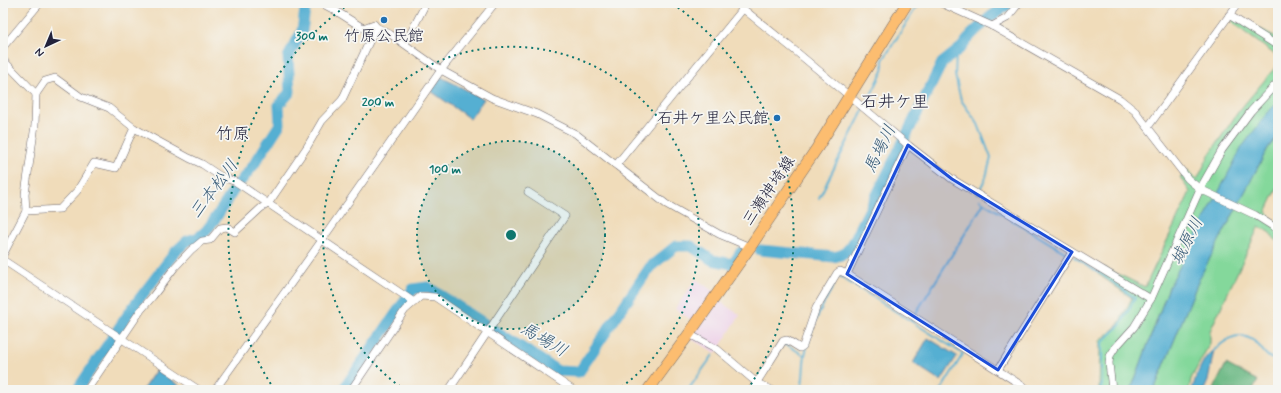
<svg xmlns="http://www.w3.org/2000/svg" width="1281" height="393" viewBox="0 0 1281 393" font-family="Mynerve,'Klee One',sans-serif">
<rect width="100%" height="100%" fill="#f6f6f2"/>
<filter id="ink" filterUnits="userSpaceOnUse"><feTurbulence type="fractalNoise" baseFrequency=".025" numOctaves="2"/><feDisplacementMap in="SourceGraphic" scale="8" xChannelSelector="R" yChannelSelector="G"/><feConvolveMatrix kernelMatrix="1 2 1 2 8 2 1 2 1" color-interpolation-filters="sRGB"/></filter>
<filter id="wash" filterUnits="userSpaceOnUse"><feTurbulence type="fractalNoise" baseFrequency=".012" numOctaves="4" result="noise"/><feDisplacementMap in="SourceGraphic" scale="16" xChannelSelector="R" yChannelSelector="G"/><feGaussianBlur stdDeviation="0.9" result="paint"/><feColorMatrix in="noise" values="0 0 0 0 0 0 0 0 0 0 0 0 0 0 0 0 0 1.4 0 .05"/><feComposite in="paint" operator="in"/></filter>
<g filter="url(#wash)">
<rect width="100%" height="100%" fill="#f0dcba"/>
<polygon fill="#edd0e8" points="696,279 714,292 711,296 740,315 716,353 684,335 693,321 675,309"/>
<g fill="#84d89b" stroke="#537d6b">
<polygon points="1235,16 1278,38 1278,57 1231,22"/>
<polygon points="1278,64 1278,102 1269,111 1169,287 1131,390 1099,390 1100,341 1118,325 1132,298 1098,274 1103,267 1145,287 1190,192 1180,177 1188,170 1197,180 1209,155 1238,112"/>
<polygon points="1278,136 1278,187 1266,212 1278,225 1278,243 1270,233 1259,226 1210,331 1210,343 1191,379 1189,390 1154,390 1200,277 1268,148"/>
</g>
<polygon fill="#6bb883" stroke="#466d5f" points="1226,364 1258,381 1252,390 1213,390"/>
<g fill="#55afd2" stroke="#3c6886">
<polygon points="441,77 484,99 470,119 431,91"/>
<polygon points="1278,102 1278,136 1268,148 1200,277 1154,390 1131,390 1169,287 1242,147 1269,111"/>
<polygon points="928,338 957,356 941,381 913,363"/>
<path d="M1214,350L1208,381L1204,390H1192C1195,379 1203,355 1214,350Z"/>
<polygon points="156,370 186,390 144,390 143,389"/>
</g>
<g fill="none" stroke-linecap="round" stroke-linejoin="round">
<g stroke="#55afd2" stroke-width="2">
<polyline points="962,47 956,56 955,75 961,100 978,124 991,158 986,177 978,193"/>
<polyline points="819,198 883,71 883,60 919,3"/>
<polyline points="984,203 1066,253"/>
<polyline points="1074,257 1100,273 1135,298 1121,324 1102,343 1102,385 1100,390"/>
<polyline points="839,276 911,321"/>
<polyline points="783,345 786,344 805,356"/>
<path d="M1212,352C1224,341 1237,329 1254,341C1260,345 1263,353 1269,357C1271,359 1275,359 1278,359"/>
<polyline points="688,390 713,355"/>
<path d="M801,390C804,379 803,367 805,355C810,330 821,307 834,285"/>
<polyline points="941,390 963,354 911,321 984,203 980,200"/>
</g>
<g stroke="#55afd2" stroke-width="11">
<polyline points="760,250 834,257 844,254 852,245 942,63 962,47 971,35 990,17 1010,3"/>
<polyline points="77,390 133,307 176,251 187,241 199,237 206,231 217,216 235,188 253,166 280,124 279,105 290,92 288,57 302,31 305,10 308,3"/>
<polyline points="343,390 413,289 428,287 558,371 579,372 650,267 676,246 691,246 712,260 733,264 741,252"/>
</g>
</g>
</g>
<g filter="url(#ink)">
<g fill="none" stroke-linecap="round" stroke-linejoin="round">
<g stroke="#6a6367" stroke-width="8">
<g id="minor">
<polyline points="321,3 336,11 363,28 374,24 376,27 390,34 441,70 492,98 537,114 576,134 666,204 719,234 750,247"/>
<polyline points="736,3 793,49 908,145 952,179 1151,299"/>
<polyline points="941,3 992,26 1120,99 1135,111 1188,179 1200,189 1255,215 1274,227 1278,233"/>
<polyline points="1229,15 1278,46"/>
<polyline points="992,26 1007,18 1019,3"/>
<polyline points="405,44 426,3"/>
<polyline points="3,47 40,3"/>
<polyline points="3,60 36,94"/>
<polyline points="1148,127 1236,6 1237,3"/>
<polyline points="616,165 743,9"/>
<polyline points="26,211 60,209 77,191 94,163 116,168 134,128"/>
<polyline points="3,255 26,211 25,194 35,125 36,94 45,81 55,78 81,97 109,108 134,128 189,158 202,164 220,176 236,182 414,302"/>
<polyline points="3,260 199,390"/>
<polyline points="847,274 908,145"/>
<polyline points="689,334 717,349 757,383 772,390"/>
<polyline points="998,370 1072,252"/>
<polyline points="87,390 141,310 153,296 175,267 191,250 202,241 210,240 220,228 227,227 235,232 261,208 268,204 307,147 322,121 342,100 376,27"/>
<polyline points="215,390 322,240 441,70 495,3"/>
<polyline points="351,390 405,310 421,296 435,297 573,390"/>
<polyline points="449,390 565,216 528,192"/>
<polyline points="752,390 783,341 787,340 800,348 803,346 816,308 837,273 840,271 847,274 1029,390"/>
<polyline points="1112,390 1109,363 1110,356 1115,348 1134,327 1151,299 1200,189 1222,150 1251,111 1278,82"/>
</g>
</g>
<g stroke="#6a6367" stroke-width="12">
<polyline id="primary" points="648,390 689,334 750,247 817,148 907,3"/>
</g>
<use href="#minor" stroke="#fff" stroke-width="7"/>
<use href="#primary" stroke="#fcbd6f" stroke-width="11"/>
</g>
</g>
<path fill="#1d4ed8" fill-opacity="0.2" stroke="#1d4ed8" stroke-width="3" stroke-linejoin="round" d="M908,145L952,179L1072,252L998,370L847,274Z"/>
<circle cx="511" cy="235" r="94" fill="#0f766e" fill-opacity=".12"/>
<g fill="none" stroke="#0f766e" stroke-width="2" stroke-dasharray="2 4">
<circle cx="511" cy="235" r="94"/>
<path d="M405 390A188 188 0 1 1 617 390"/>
<path d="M274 389A282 282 0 0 1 349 4M673 4A282 282 0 0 1 748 389"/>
</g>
<g fill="#1f6fb2" stroke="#f6f6f2" stroke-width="1.5">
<circle cx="384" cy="20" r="4"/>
<circle cx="777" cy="118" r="4"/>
</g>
<g text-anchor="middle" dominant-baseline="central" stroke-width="3.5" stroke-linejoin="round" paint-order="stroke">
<g font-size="16" fill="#22223b" stroke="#f6f6f2">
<text x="384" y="36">竹原公民館</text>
<text x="769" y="118" text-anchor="end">石井ケ里公民館</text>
</g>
<g font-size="16" fill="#22223b" stroke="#f6f6f2">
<text transform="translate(769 191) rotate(-56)">三瀬神埼線</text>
</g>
<g font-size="17" fill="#22223b" stroke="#f6f6f2">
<text x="895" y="102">石井ケ里</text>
<text x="233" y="134">竹原</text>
</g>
<g font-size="17" font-style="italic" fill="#365a77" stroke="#f6f6f2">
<text transform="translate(880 149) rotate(-64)">馬場川</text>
<text transform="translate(214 189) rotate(-53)">三本松川</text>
<text transform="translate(1187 241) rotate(-63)">城原川</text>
<text transform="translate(544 340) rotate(30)">馬場川</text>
</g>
</g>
<circle cx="511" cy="235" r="6" fill="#0f766e" stroke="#f6f6f2" stroke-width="2"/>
<g font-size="12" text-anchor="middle" font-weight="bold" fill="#0f766e" stroke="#f6f6f2" stroke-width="3.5" stroke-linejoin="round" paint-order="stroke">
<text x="312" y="40">300 m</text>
<text x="378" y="106">200 m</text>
<text x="445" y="173">100 m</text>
</g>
<rect width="1281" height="393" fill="none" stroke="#f6f6f2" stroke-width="16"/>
<g transform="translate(46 46) rotate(224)" stroke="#f6f6f2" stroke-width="3" paint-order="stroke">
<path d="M0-3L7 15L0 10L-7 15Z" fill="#22223b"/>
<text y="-6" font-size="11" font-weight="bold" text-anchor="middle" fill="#22223b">N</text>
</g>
</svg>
